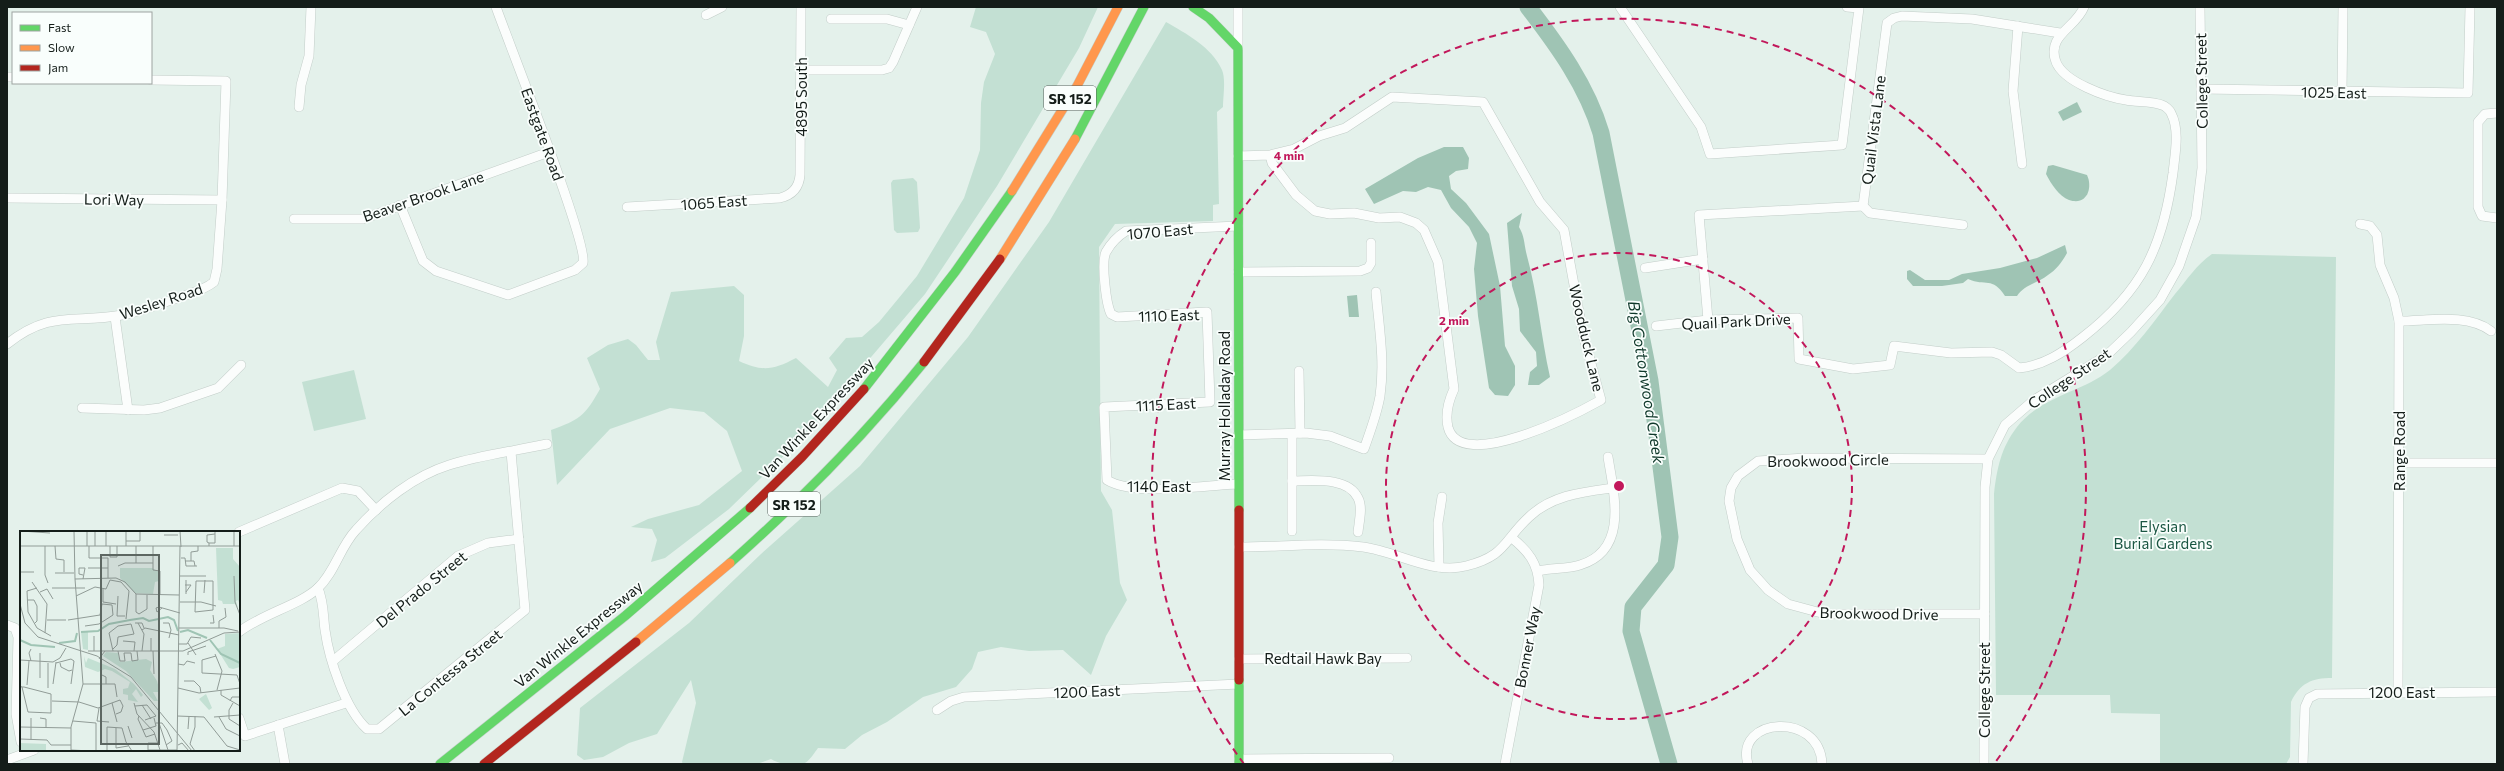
<svg xmlns="http://www.w3.org/2000/svg" width="2504" height="771" viewBox="0 0 2504 771" font-family="Commissioner,sans-serif">
<rect width="100%" height="100%" fill="#e4f1eb"/>
<g fill="#c3e0d3">
<path d="M976,7H1098L1079,48L997,186L925,294L801,439L729,509L665,558L651,562L657,540L652,529L631,527L648,519L699,505L742,471L727,431L704,412L670,408L610,429L557,485L551,430C579,420 585,416 600,389L587,358L608,345L628,339L636,345L648,360H660L656,342L671,292L734,286L744,295V336L739,361C763,372 773,370 796,358L828,387L837,370L829,358L846,338L862,337L879,322L917,276L964,198L980,150L981,103L984,82L995,54L986,32L970,27Z"/>
<path d="M1166,22C1185,33 1212,47 1222,70C1226,79 1223,97 1223,107L1217,112L1219,204L1213,205V221L1115,224L1099,247L1101,491L1112,510L1120,583L1127,600L1106,636L1091,675L1063,650L1029,651L1001,647L978,652L972,669L956,687L923,697L887,722L862,735L845,749L818,748C815,752 810,760 805,763C796,768 779,764 771,759L757,764H683L682,762L696,703L691,680L657,734L629,743L603,757L584,760L577,755L580,708L689,623L761,554L860,466L968,337L1049,222Z"/>
<polygon points="913,178 917,182 920,228 918,232 897,233 894,230 891,183 893,180"/>
<path d="M2212,254L2336,257L2332,678C2312,678 2300,683 2291,702L2290,757L2286,764H2160V714L2111,713L2110,695H1996L1994,494C1997,468 2001,448 2017,427C2041,396 2081,393 2110,370C2135,349 2155,320 2175,294C2187,280 2196,265 2212,254Z"/>
<polygon points="354,370 366,419 314,431 302,382"/>
</g>
<g fill="#9fc4b4">
<polygon points="2077,102 2082,112 2063,121 2058,112"/>
<polygon points="1444,147 1463,147 1469,158 1468,169 1456,171 1449,176 1451,189 1466,203 1489,234 1500,286 1505,346 1515,366 1515,385 1508,396 1495,395 1489,388 1478,316 1474,269 1477,243 1469,227 1451,208 1441,190 1428,187 1416,192 1403,191 1374,204 1365,189 1418,158"/>
<path d="M2053,165L2087,175C2093,188 2087,206 2069,200C2059,196 2051,184 2046,174L2048,166Z"/>
<path d="M1522,213L1519,227C1525,237 1524,245 1527,256C1538,296 1541,337 1550,377L1539,385H1528L1530,372L1537,366L1536,352L1520,331L1519,309L1512,286L1507,223Z"/>
<path d="M2065,245L2067,253C2062,262 2056,270 2048,275C2038,283 2024,285 2017,296H2005C1992,276 1986,287 1968,279L1963,283L1942,286H1913L1907,279V271L1910,270L1925,280H1949L1962,274L2000,268L2037,258Z"/>
<polygon points="1357,295 1359,317 1349,317 1347,296"/>
</g>
<g fill="none" stroke-linecap="round" stroke-linejoin="round">
<path stroke="#9fc4b4" stroke-width="17" d="M1528,7C1558,46 1587,86 1601,133L1650,381L1670,537L1666,565L1633,607L1631,631L1669,764"/>
<g stroke="#c2cdc8" stroke-width="10">
<g id="street">
<polyline points="1238,7 1238,48"/>
<polyline points="1620,7 1701,127 1710,154 1842,145 1859,8 1847,7"/>
<polyline points="706,15 722,7"/>
<polyline points="831,19 887,19 909,25"/>
<polyline points="2018,26 2013,91 2022,164"/>
<polyline points="801,70 882,70 889,68 893,62 917,7"/>
<polyline points="7,77 13,77"/>
<polyline points="2201,89 2468,93 2470,7"/>
<polyline points="2342,92 2343,7"/>
<polyline points="299,107 301,85 309,56 311,7"/>
<polyline points="2497,113 2485,114 2478,122 2478,207 2482,216 2497,218"/>
<path d="M1238,156L1270,155L1294,149L1319,136L1345,128L1392,97L1483,102L1540,202L1564,230L1583,334L1601,400C1576,414 1460,474 1448,427C1445,414 1448,402 1454,389L1438,262L1424,230L1416,223L1400,217L1379,218L1354,213L1330,214L1315,211L1296,195L1272,163L1270,155"/>
<polyline points="7,198 222,200"/>
<path d="M400,205L423,261L436,271L508,295L575,270L583,263C589,245 508,41 496,7"/>
<polyline points="1863,206 1887,23 1894,18 1902,16 1972,19 2060,33"/>
<polyline points="1863,206 1870,213 1963,225"/>
<path d="M627,207L780,198C792,195 799,188 800,175L801,7"/>
<polyline points="294,219 363,219 549,152"/>
<polyline points="2360,224 2370,226 2377,235 2380,265 2394,298 2399,321 2398,692"/>
<path d="M1238,226L1126,231C1118,236 1111,243 1106,252C1101,262 1106,304 1111,314L1117,317L1207,312L1210,402L1104,407L1107,480C1134,497 1205,485 1238,484"/>
<polyline points="1645,268 1703,259"/>
<polyline points="1238,272 1360,271 1368,268 1371,263 1371,243"/>
<polyline points="115,317 128,410"/>
<polyline points="1708,320 1699,215 1863,206"/>
<path d="M2399,321C2428,321 2467,313 2491,331"/>
<path d="M1656,326L1708,320L1798,318L1799,359L1853,369L1890,365L1894,346L1951,353L1992,352L2001,355L2019,368C2043,366 2064,352 2083,337C2142,291 2163,247 2173,173C2175,154 2180,130 2171,113C2170,110 2165,106 2162,105C2152,101 2137,102 2126,100C2106,97 2064,82 2056,62C2046,35 2076,28 2084,7"/>
<path d="M7,344C51,309 74,324 122,315C140,312 158,304 175,299C188,294 203,291 214,282L217,269L222,200L226,81L151,80"/>
<polyline points="1299,371 1300,433"/>
<polyline points="82,408 144,410 160,408 218,388 241,365"/>
<polyline points="1292,434 1292,531"/>
<path d="M1238,435L1306,433L1330,436L1364,449C1370,432 1377,414 1380,396C1385,361 1379,327 1376,292"/>
<polyline points="2399,463 2497,463"/>
<path d="M1292,481C1311,481 1348,476 1358,498C1363,507 1359,522 1358,532"/>
<polyline points="239,532 342,488 358,491 376,510"/>
<path d="M1239,547C1279,547 1322,542 1363,547C1396,551 1432,575 1466,566C1506,556 1503,541 1529,517C1552,495 1583,492 1613,488"/>
<polyline points="1439,567 1438,523 1442,497"/>
<path d="M1538,571C1552,568 1567,569 1580,565C1629,550 1614,495 1608,457"/>
<path d="M318,588C324,603 323,615 325,630C329,659 345,709 367,729H379L525,610L511,452"/>
<polyline points="1985,614 1825,614 1788,604 1768,590 1750,570 1737,539 1729,501 1731,488 1738,476 1758,461 1805,458 1988,459"/>
<polyline points="7,625 15,628 18,637 16,714 21,742"/>
<path d="M239,632C262,614 300,605 318,588C335,572 340,547 356,530C381,502 414,476 449,465C481,455 515,451 547,444"/>
<polyline points="1239,659 1407,658"/>
<polyline points="333,661 458,556 488,543 519,539"/>
<polyline points="937,710 951,701 964,697 1239,684"/>
<polyline points="239,718 245,736 346,703"/>
<polyline points="278,725 285,764"/>
<polyline points="1239,759 1389,758"/>
<polyline points="7,760 34,750"/>
<path d="M1505,764L1539,585C1538,563 1528,551 1512,538"/>
<path d="M1748,764C1734,717 1820,711 1822,764"/>
<polyline points="1984,764 1985,487 1988,459 2005,425 2034,400 2107,355 2131,332 2160,300 2179,266 2196,217 2202,168 2200,7"/>
<polyline points="2303,764 2305,707 2309,698 2317,694 2497,692"/>
</g>
</g>
<g stroke="#c2cdc8" stroke-width="10">
<g id="fast">
<polyline points="1193,7 1209,18 1238,48 1239,510"/>
<polyline points="1075,139 1144,7"/>
<polyline points="864,389 955,272 1012,191"/>
<path d="M730,563C800,501 865,435 924,362"/>
<polyline points="1239,680 1239,764"/>
<polyline points="440,764 625,616 750,508"/>
</g>
</g>
<g stroke="#c2cdc8" stroke-width="10">
<g id="slow">
<polyline points="1012,191 1077,86 1118,7"/>
<polyline points="1000,259 1075,139"/>
<polyline points="636,642 730,563"/>
</g>
</g>
<g stroke="#c2cdc8" stroke-width="10">
<g id="jam">
<polyline points="924,362 1000,259"/>
<polyline points="750,508 802,457 864,389"/>
<polyline points="1239,510 1239,680"/>
<polyline points="484,764 636,642"/>
</g>
</g>
<use href="#street" stroke="#fbfdfc" stroke-width="9"/>
<use href="#fast" stroke="#63d668" stroke-width="9"/>
<use href="#slow" stroke="#ff974d" stroke-width="9"/>
<use href="#jam" stroke="#b3261e" stroke-width="9"/>
</g>
<g fill="none" stroke="#c2185b" stroke-width="2" stroke-dasharray="7 5">
<circle cx="1619" cy="486" r="233"/>
<path d="M1244 764A467 467 0 1 1 1994 764"/>
</g>
<g text-anchor="middle" dominant-baseline="central" stroke-width="3.5" stroke-linejoin="round" paint-order="stroke">
<g fill="#f9fefc" stroke="#59605d" stroke-width="1">
<rect x="1044" y="86" width="52" height="24" rx="3"/>
<rect x="768" y="492" width="52" height="24" rx="3"/>
</g>
<g font-size="14" font-weight="bold" fill="#141d19">
<text x="1070" y="98">SR 152</text>
<text x="794" y="504">SR 152</text>
</g>
<g font-size="15" fill="#141d19" stroke="#f9fefc">
<text transform="translate(2201 81) rotate(-91)">College Street</text>
<text transform="translate(2334 92) rotate(1)">1025 East</text>
<text transform="translate(801 97) rotate(-90)">4895 South</text>
<text transform="translate(1873 130) rotate(-83)">Quail Vista Lane</text>
<text transform="translate(543 134) rotate(70)">Eastgate Road</text>
<text transform="translate(423 196) rotate(-19)">Beaver Brook Lane</text>
<text transform="translate(114 199) rotate(1)">Lori Way</text>
<text transform="translate(714 202) rotate(-4)">1065 East</text>
<text transform="translate(1160 231) rotate(-5)">1070 East</text>
<text transform="translate(161 301) rotate(-18)">Wesley Road</text>
<text transform="translate(1169 315) rotate(-2)">1110 East</text>
<text transform="translate(1736 321) rotate(-3)">Quail Park Drive</text>
<text transform="translate(1587 338) rotate(77)">Woodduck Lane</text>
<text transform="translate(2069 378) rotate(-34)">College Street</text>
<text transform="translate(1166 404) rotate(-3)">1115 East</text>
<text transform="translate(1224 406) rotate(-90)">Murray Holladay Road</text>
<text transform="translate(816 418) rotate(-47)">Van Winkle Expressway</text>
<text transform="translate(2399 451) rotate(-90)">Range Road</text>
<text transform="translate(1828 460) rotate(-1)">Brookwood Circle</text>
<text x="1159" y="486">1140 East</text>
<text transform="translate(421 589) rotate(-39)">Del Prado Street</text>
<text transform="translate(1879 613) rotate(1)">Brookwood Drive</text>
<text transform="translate(578 634) rotate(-39)">Van Winkle Expressway</text>
<text transform="translate(1527 647) rotate(-79)">Bonner Way</text>
<text x="1323" y="658">Redtail Hawk Bay</text>
<text transform="translate(450 672) rotate(-39)">La Contessa Street</text>
<text transform="translate(1984 690) rotate(-90)">College Street</text>
<text transform="translate(1087 691) rotate(-2)">1200 East</text>
<text x="2402" y="692">1200 East</text>
</g>
<g font-size="15" fill="#1a5642" stroke="#f9fefc">
<text x="2163" y="526">Elysian<tspan x="2163" dy="17">Burial Gardens</tspan></text>
</g>
<g font-size="16" font-style="italic" fill="#0f382a" stroke="#f9fefc">
<text transform="translate(1647 382) rotate(81)">Big Cottonwood Creek</text>
</g>
</g>
<g transform="translate(20 531)">
<rect width="220" height="220" fill="#e4f1eb"/>
<path d="M196,17H213V28L220,36V83V74L218,69L216,70L218,77L215,73H203L202,70L198,69ZM100,37H132L139,41V50L135,51L133,63L115,62L100,47ZM61,101H68V119L63,118ZM220,102V136L213,138L209,137L197,118L205,115V103ZM86,121L98,122L100,131L126,128L132,131L130,139L137,150L140,161H133L138,170H134L106,140L83,125ZM64,125L66,132L68,127L95,138L114,153L123,164L121,166L116,158L112,163L118,171L108,169V164L103,163V158L108,157L110,151L92,140L85,138L78,141L65,136ZM186,163L192,177L189,179L179,168ZM0,212L26,213V220H0Z" fill="#c3e0d3"/>
<path fill="none" stroke="#9fc4b4" stroke-width="2" d="M61,101L78,100L89,93L110,89L123,87L129,90L148,86L154,89L158,100M160,101L168,99L187,107M0,109L11,114L35,116M190,109L201,123L220,132M39,112L55,110L57,102"/>
<path fill="none" stroke="#919c97" stroke-width="1" d="M1,0L30,2M67,0V15M75,0V15M106,0V15M160,0L161,16M214,0V15M144,4H158M106,10H120V0M189,12L187,11V4L195,3M0,15H220M25,15V44L28,52M35,15L36,28L44,29V41M69,15V27H88V47M86,15V0M90,15V26H97V15M116,15V32M133,15V39L140,40V64M189,15V12H195V0M161,27H165L166,35H177M165,30H174L175,35M171,30V21L178,20V15M98,35L105,32H133M68,37H88M0,41H14M35,42H54M63,44L59,43V37H65L63,48M160,45H186M214,45L215,71L220,84M55,48L96,47L105,51L116,63L159,64M176,50H193V79L175,81ZM12,51L27,73L25,102M165,54H171L166,61M17,57L7,60L8,81L17,97L31,105M32,57H65M83,58V71L96,73M20,61L27,58L33,68M184,62L185,49M116,63V81L119,83L127,78V64M166,63V49M56,65L75,56L86,58L90,49L101,51L109,60L106,88M98,65L97,85H105M0,66V0M7,69H14L17,75V90L14,93M160,71H181L196,75M0,73L5,92L18,106L77,125L111,146L172,220M142,77L137,81L136,77L139,76L160,82M27,89H46M48,89L80,84L82,73L92,74L93,84L79,93L65,95M115,92H122L124,97M118,92L124,103L122,120M143,92H149L151,99L149,107M190,92H194L193,84M159,97H204L218,100M199,97V90L206,86L205,77M122,99L125,97L159,104M74,105V120M131,107V120M103,110L115,111L114,120M168,112L176,124M158,113H167L171,106L181,107M11,118L9,122L11,130M93,118L97,114L98,106L114,103L111,93L98,95L89,102L93,120M68,120H85M98,120L100,130H105L104,122H111L112,130L118,129L117,120M133,120L134,143M20,122V147M195,123L202,140L197,159M168,124V121L186,115M196,125L182,129V142L217,144L220,153M79,128L85,120H163L204,102L220,101M0,129L33,131L40,127L46,117M28,132V157M36,132L51,128L54,130L51,153M40,132L41,136L49,140L52,139M158,133L164,134L167,130L175,132M80,143L86,146V153M164,150H174L180,156L181,162M33,153L36,131M63,153H95L97,166M7,154L9,130M0,155L2,156H4L31,163V182L8,181L2,156M158,157L179,162L220,157M201,159V164L220,175M32,170L59,171M210,170L212,166H220M59,171L78,177L100,169L103,175L101,181L96,183M92,172L97,191M114,172L117,183L134,201L140,219M213,172L209,179V188L220,195M122,174L131,188M115,175L127,174L136,185L125,189M79,177L77,190L89,191M119,185L118,188L126,206L135,203M157,185L184,186L207,215L220,219M194,186L220,184M199,186L206,198L220,205M11,187V209M20,187L26,188V197M53,190L76,192V220M136,192H142L147,199L152,210L146,214M139,192L148,219M108,195L112,207M0,196L51,197M96,197V217L108,215M168,198L169,185M123,199L136,195L134,187M0,208L27,209L31,214M138,212H128V219H157M31,214H51M158,214L162,212L169,220M51,219L71,220M51,220V196L63,153L55,48L54,0M87,220V196L102,197L106,211L112,220M157,220L160,15M175,220L170,213L175,196V185"/>
<path fill="#5d6762" fill-opacity="0.15" stroke="#5d6762" stroke-width="2" d="M81,24H139V213H81Z"/>
<rect width="220" height="220" fill="none" stroke="#141d19" stroke-width="2"/>
</g>
<circle cx="1619" cy="486" r="6" fill="#c2185b" stroke="#f9fefc" stroke-width="2"/>
<g font-size="12" text-anchor="middle" font-weight="bold" fill="#c2185b" stroke="#f9fefc" stroke-width="3.5" stroke-linejoin="round" paint-order="stroke">
<text x="1289" y="160">4 min</text>
<text x="1454" y="325">2 min</text>
</g>
<rect width="2504" height="771" fill="none" stroke="#141d19" stroke-width="16"/>
<rect x="12" y="12" width="140" height="72" fill="#f9fefc" stroke="#9da4a1"/>
<rect x="20" y="25" width="20" height="6" fill="#63d668" stroke="#9da4a1"/>
<text x="48" y="32" font-size="12" fill="#141d19">Fast</text>
<rect x="20" y="45" width="20" height="6" fill="#ff974d" stroke="#9da4a1"/>
<text x="48" y="52" font-size="12" fill="#141d19">Slow</text>
<rect x="20" y="65" width="20" height="6" fill="#b3261e" stroke="#9da4a1"/>
<text x="48" y="72" font-size="12" fill="#141d19">Jam</text>
</svg>
